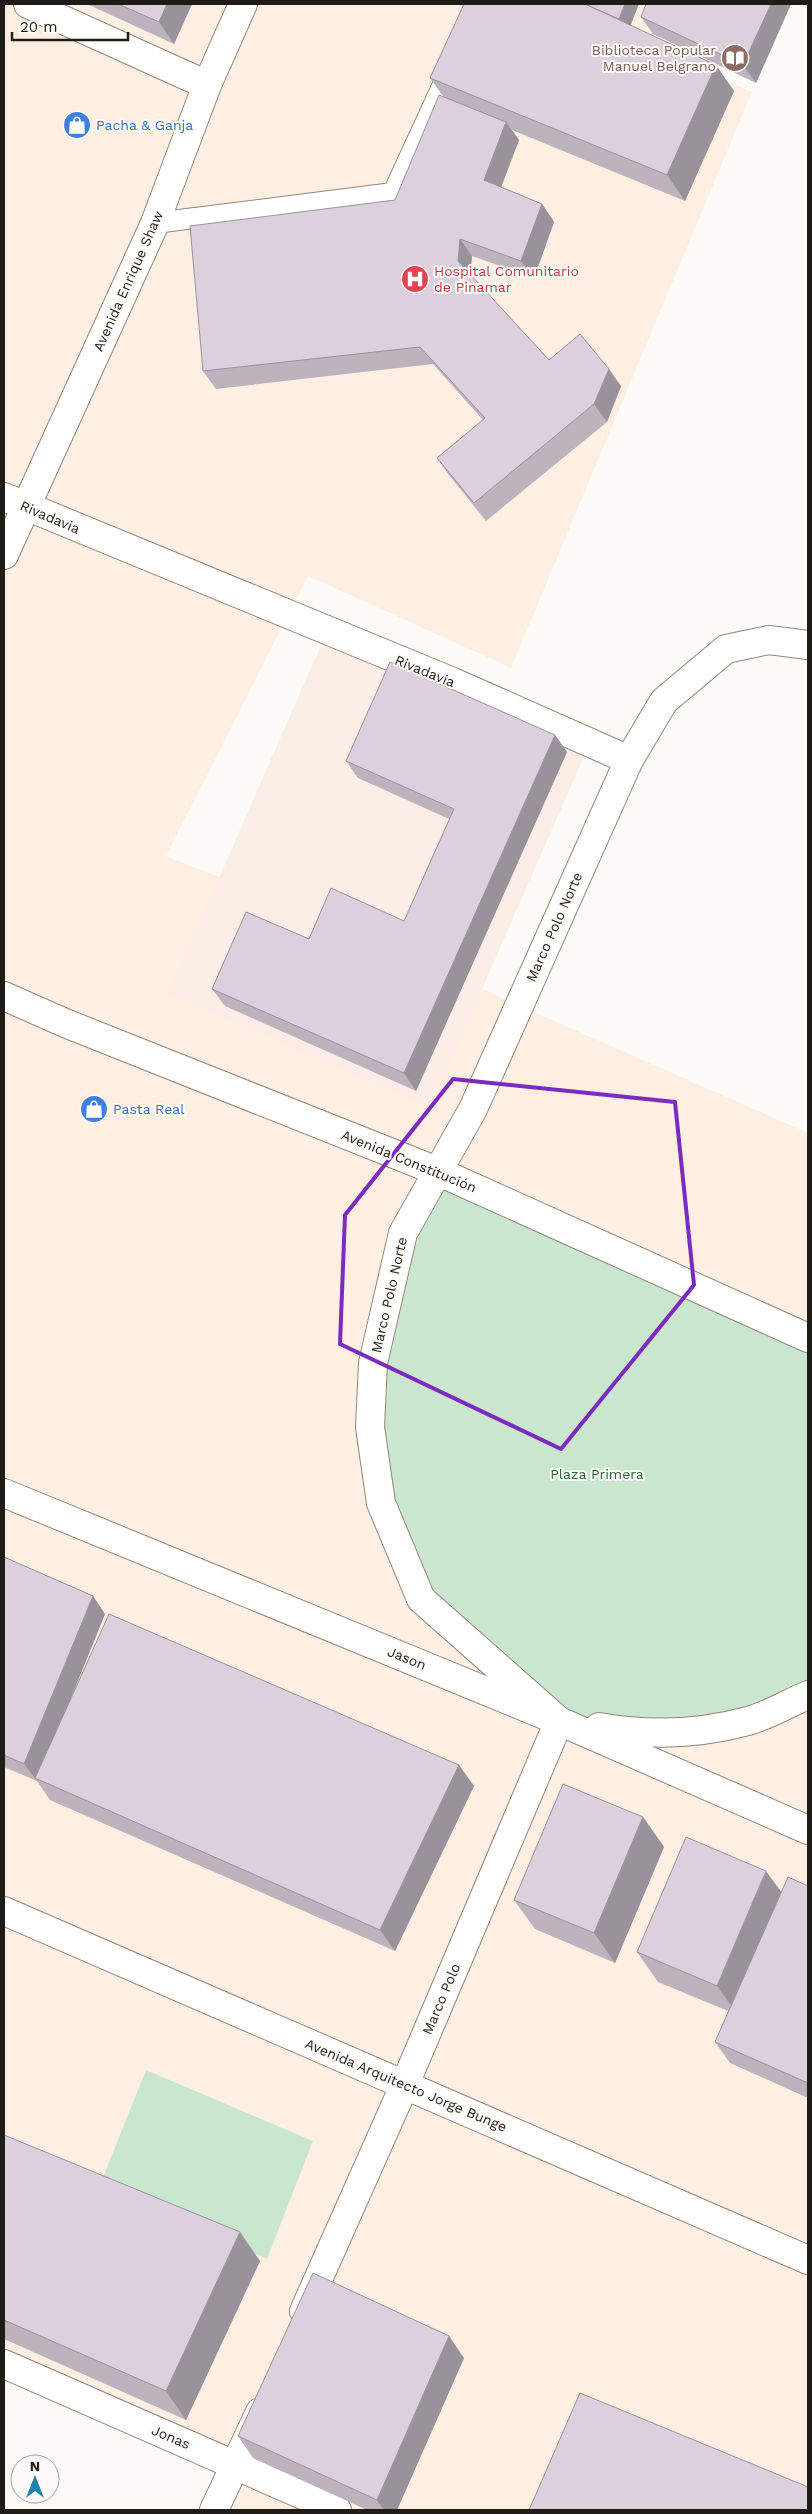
<svg xmlns="http://www.w3.org/2000/svg" width="812" height="2514" viewBox="0 0 812 2514" font-family="'Work Sans',sans-serif">
<rect width="100%" height="100%" fill="#fdfbf8"/>
<polygon fill="#feefe2" points="4,4 665,4 649,45 752,92 511,668 308,576 166,856 317,916 808,1133 808,2510 214,2510 236,2466 4,2364 4,1477 105,1521 4,1476"/>
<polygon fill="#fceee7" points="324,638 586,752 430,1108 168,994"/>
<g fill="#cae6cf">
<polygon points="437,1171 808,1338 808,1682 749,1721 559,1721 421,1599 381,1503 373,1363"/>
<polygon points="146,2070 313,2141 267,2259 99,2187"/>
</g>
<g fill="none" stroke-linecap="round" stroke-linejoin="round">
<g stroke="#91857c" stroke-width="22">
<polyline id="lane" points="155,223 393,193 451,67"/>
</g>
<g stroke="#91857c" stroke-width="30">
<g id="street">
<polyline points="28,4 207,85"/>
<polyline points="4,497 453,682 629,760 664,701 726,649 769,640 808,645"/>
<polyline points="4,996 65,1023 437,1171 808,1338"/>
<polyline points="4,1493 559,1721 808,1830"/>
<polyline points="559,1721 421,1599 381,1503 370,1427 373,1363 403,1233 473,1109 629,760"/>
<path d="M599,1727C649,1736 700,1734 748,1721C769,1715 789,1703 808,1695"/>
<polyline points="304,2311 405,2084 559,1721"/>
<polyline points="4,2364 337,2510"/>
<polyline points="214,2510 260,2412"/>
</g>
</g>
<g stroke="#91857c" stroke-width="30">
<polyline id="secondary" points="4,555 155,223 207,85 243,4"/>
</g>
<g stroke="#91857c" stroke-width="30">
<polyline id="primary" points="4,1911 808,2260"/>
</g>
<use href="#lane" stroke="#fff" stroke-width="20"/>
<use href="#street" stroke="#fff" stroke-width="28"/>
<use href="#secondary" stroke="#fff" stroke-width="28"/>
<use href="#primary" stroke="#fff" stroke-width="28"/>
</g>
<g fill="#bcb3bd">
<polygon points="87,4 192,4 174,44"/>
<polygon points="791,4 756,83 653,34 641,17"/>
<polygon points="630,25 734,91 685,201 512,130 519,140 501,187 542,204 554,222 534,278 472,256 470,274 549,360 621,386 607,422 486,521 449,475 437,458 483,420 433,364 216,389 203,371 395,200 443,96 430,78"/>
<polygon points="555,735 567,752 416,1091 225,1006 212,989 309,939 404,921 449,819 358,778 346,761"/>
<polygon points="4,1557 93,1596 105,1614 67,1707 474,1786 395,1951 50,1800 37,1781 4,1767"/>
<polygon points="643,1817 664,1847 615,1963 535,1929 514,1900"/>
<polygon points="808,1886 808,2098 730,2063 715,2042 728,2011 658,1982 637,1952 782,1892"/>
<polygon points="4,2135 260,2261 186,2420 4,2339"/>
<polygon points="464,2358 397,2510 367,2510 253,2458 238,2436"/>
</g>
<g fill="#99929a">
<polygon points="167,4 192,4 174,44 159,22"/>
<polygon points="625,4 639,4 628,32 619,19"/>
<polygon points="771,4 791,4 756,83 743,65"/>
<polygon points="716,65 734,91 685,201 667,175"/>
<polygon points="506,122 519,140 497,198 484,180"/>
<polygon points="542,204 554,222 534,278 521,261"/>
<polygon points="460,239 472,256 470,278 458,261"/>
<polygon points="609,369 621,386 607,422 594,404"/>
<polygon points="555,735 567,752 416,1091 404,1073"/>
<polygon points="93,1596 105,1614 38,1779 35,1778 37,1781 24,1764"/>
<polygon points="459,1765 474,1786 395,1951 380,1930"/>
<polygon points="643,1817 664,1847 615,1963 594,1933"/>
<polygon points="766,1871 787,1900 738,2015 717,1986"/>
<polygon points="240,2232 260,2261 186,2420 166,2391"/>
<polygon points="449,2336 464,2358 397,2510 384,2510 377,2500"/>
</g>
<g fill="#dbd0dc" stroke="#99929a">
<polygon points="118,4 167,4 159,22"/>
<polygon points="464,4 585,4 716,65 667,175 430,78"/>
<polygon points="585,4 625,4 619,19"/>
<polygon points="646,4 771,4 743,65 641,17"/>
<polygon points="439,95 506,122 484,180 542,204 521,261 460,239 458,261 549,360 580,334 609,369 594,404 474,503 437,458 485,418 420,347 203,371 190,226 395,200"/>
<polygon points="390,662 555,735 404,1073 212,989 246,912 309,939 331,888 404,921 454,809 346,761"/>
<polygon points="4,1557 93,1596 24,1764 4,1755"/>
<polygon points="109,1614 459,1765 380,1930 35,1778"/>
<polygon points="563,1784 643,1817 594,1933 514,1900"/>
<polygon points="686,1837 766,1871 717,1986 637,1952"/>
<polygon points="788,1877 808,1886 808,2083 715,2042"/>
<polygon points="4,2135 240,2232 166,2391 4,2320"/>
<polygon points="313,2273 449,2336 377,2500 238,2436"/>
<polygon points="580,2393 808,2487 808,2510 529,2510"/>
</g>
<path fill="none" stroke="#7b2cbf" stroke-width="4" stroke-linejoin="round" d="M453,1079L675,1102L694,1285L561,1449L340,1344L345,1215Z"/>
<defs>
<g id="library-disc" transform="scale(1.4375)"><circle r="9.5" fill="#8d6e63" stroke="#fdfbf8"/><path d="M-6-4Q-3-5.5-.7-3.5V5Q-3 3-6 4ZM6-4Q3-5.5 .7-3.5V5Q3 3 6 4Z" fill="#fff"/></g>
<g id="shop-disc" transform="scale(1.4375)"><circle r="9.5" fill="#3f7fe0" stroke="#fdfbf8"/><path d="M-5-2.5h2.3a2.7 3.5 0 0 1 5.4 0H5L5.5 6h-11ZM-1.5-2.5h3a1.5 2.3 0 0 0-3 0Z" fill="#fff"/></g>
<g id="hospital-disc" transform="scale(1.4375)"><circle r="9.5" fill="#e0444e" stroke="#fdfbf8"/><path d="M-5-5h3v3.5h4V-5h3V5h-3V1.5h-4V5h-3Z" fill="#fff"/></g>
</defs>
<g fill-rule="evenodd">
<use href="#library-disc" x="735" y="58"/>
<use href="#shop-disc" x="77" y="125"/>
<use href="#hospital-disc" x="415" y="279"/>
<use href="#shop-disc" x="94" y="1109"/>
</g>
<g text-anchor="middle" dominant-baseline="central" stroke-width="4" stroke-linejoin="round" paint-order="stroke">
<g font-size="14" fill="#785e54" stroke="#fdfbf8" text-anchor="end">
<text x="716" y="50">Biblioteca Popular<tspan x="716" dy="16">Manuel Belgrano</tspan></text>
</g>
<g font-size="14" fill="#366cbe" stroke="#fdfbf8" text-anchor="start">
<text x="96" y="125">Pacha &amp; Ganja</text>
<text x="113" y="1109">Pasta Real</text>
</g>
<g font-size="14" fill="#be3a42" stroke="#fdfbf8" text-anchor="start">
<text x="434" y="271">Hospital Comunitario<tspan x="434" dy="16">de Pinamar</tspan></text>
</g>
<g font-size="14" fill="#1f1b17" stroke="#fdfbf8">
<text transform="translate(128 281) rotate(-66)">Avenida Enrique Shaw</text>
<text transform="translate(50 517) rotate(23)">Rivadavia</text>
<text transform="translate(425 671) rotate(22)">Rivadavia</text>
<text transform="translate(554 927) rotate(-66)">Marco Polo Norte</text>
<text transform="translate(409 1161) rotate(22)">Avenida Constitución</text>
<text transform="translate(389 1295) rotate(-77)">Marco Polo Norte</text>
<text transform="translate(407 1658) rotate(22)">Jason</text>
<text transform="translate(441 1999) rotate(-67)">Marco Polo</text>
<text transform="translate(406 2085) rotate(23)">Avenida Arquitecto Jorge Bunge</text>
<text transform="translate(171 2437) rotate(23)">Jonas</text>
</g>
<g font-size="14" fill="#2b653a" stroke="#fdfbf8">
<text x="597" y="1474">Plaza Primera</text>
</g>
</g>
<rect width="812" height="2514" fill="none" stroke="#1f1b17" stroke-width="10"/>
<g transform="translate(35 2479)"><circle r="24" fill="#fdfbf8" stroke="#a4a19e"/>
<path d="M0-4L9 19L0 12L-9 19Z" fill="#2281ad"/>
<text y="-8" font-size="14" font-weight="bold" text-anchor="middle" fill="#1f1b17">N</text>
</g>
<path d="M12 32v8h116v-8" fill="none" stroke="#1f1b17" stroke-width="2.5"/>
<text x="20" y="32" font-size="15" fill="#1f1b17" stroke="#fdfbf8" stroke-width="4" paint-order="stroke">20 m</text>
</svg>
